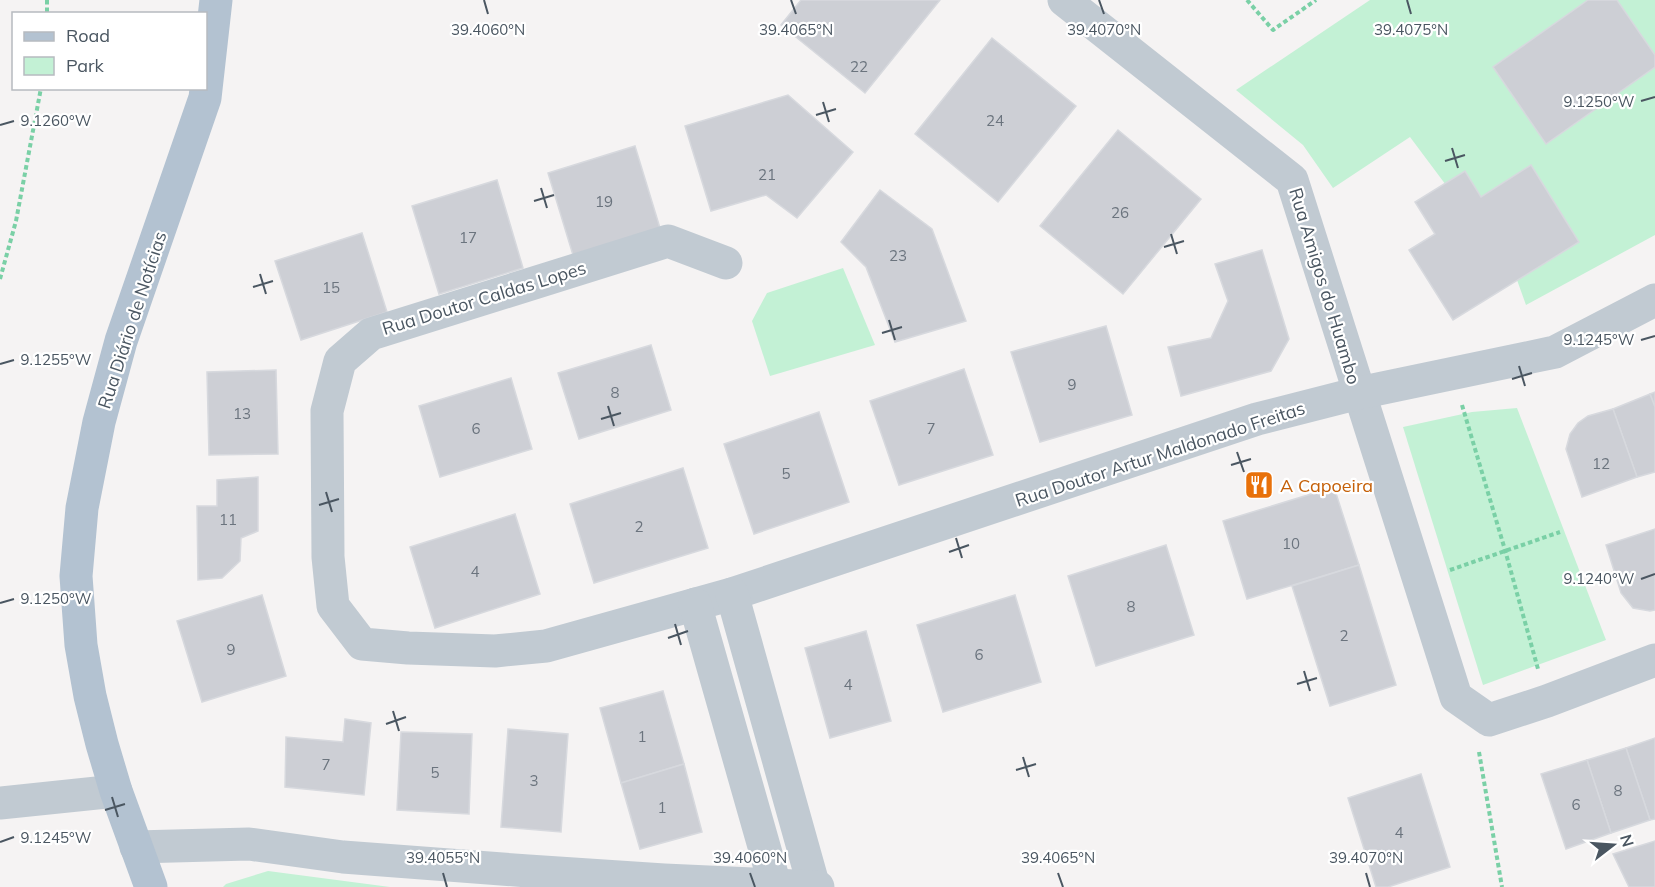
<svg xmlns="http://www.w3.org/2000/svg" width="1655" height="887" viewBox="0 0 1655 887" font-family="Mulish,sans-serif">
<rect width="100%" height="100%" fill="#f5f3f3"/>
<g fill="#c3f1d5">
<polygon points="1370,0 1655,0 1655,235 1526,305 1517,280 1410,137 1333,188 1303,145 1236,90"/>
<polygon points="843,268 875,345 770,376 752,321 767,293"/>
<polygon points="1517,408 1606,640 1483,685 1403,427 1472,412"/>
<polygon points="268,871 390,887 223,887 226,884"/>
</g>
<g fill="#cdcfd5" stroke="#d7d9de" stroke-width="1.5">
<polygon points="801,0 940,0 865,93 781,25"/>
<polygon points="1588,0 1617,0 1655,55 1655,67 1546,144 1493,67"/>
<polygon points="992,38 1076,106 998,202 915,134"/>
<polygon points="788,95 853,152 797,218 766,195 711,211 685,126"/>
<polygon points="1118,130 1201,199 1123,294 1040,226"/>
<polygon points="635,146 660,228 573,255 548,173"/>
<polygon points="1531,165 1579,242 1453,320 1409,250 1435,234 1415,202 1465,171 1481,197"/>
<polygon points="497,180 523,268 439,294 412,206"/>
<polygon points="880,190 932,229 966,321 895,342 866,267 841,242"/>
<polygon points="362,233 387,312 301,340 275,261"/>
<polygon points="1262,250 1289,339 1271,371 1181,396 1168,347 1211,338 1228,301 1215,264"/>
<polygon points="1106,326 1132,415 1040,442 1011,352"/>
<polygon points="651,345 671,410 579,439 558,373"/>
<polygon points="964,369 993,455 899,485 870,401"/>
<polygon points="276,370 278,454 209,455 207,372"/>
<polygon points="511,378 532,449 440,477 419,406"/>
<polygon points="1655,392 1655,407 1650,394"/>
<polygon points="1650,394 1655,407 1655,472 1637,477 1613,409"/>
<polygon points="1613,409 1637,477 1582,497 1566,449 1570,434 1578,423 1588,416"/>
<polygon points="819,412 849,502 754,534 724,444"/>
<polygon points="683,468 708,548 594,583 570,504"/>
<polygon points="258,477 258,531 241,538 240,561 222,578 198,580 197,506 217,506 217,480"/>
<polygon points="1334,487 1359,565 1247,599 1223,521"/>
<polygon points="515,514 540,594 435,628 410,547"/>
<polygon points="1655,529 1655,610 1650,611 1633,608 1621,593 1606,545"/>
<polygon points="1166,545 1194,635 1096,666 1068,576"/>
<polygon points="1359,565 1396,685 1330,706 1292,586"/>
<polygon points="262,595 286,676 202,702 177,621"/>
<polygon points="1015,595 1041,682 943,712 917,625"/>
<polygon points="866,631 891,721 830,738 805,648"/>
<polygon points="663,691 684,764 621,783 600,708"/>
<polygon points="345,719 371,723 364,795 285,787 286,737 343,742"/>
<polygon points="508,729 568,734 561,832 501,827"/>
<polygon points="401,732 472,734 469,814 397,810"/>
<polygon points="1655,738 1655,819 1650,820 1626,748"/>
<polygon points="1626,748 1650,820 1611,833 1587,760"/>
<polygon points="1587,760 1611,833 1566,849 1541,774"/>
<polygon points="684,764 702,832 640,849 621,783"/>
<polygon points="1421,774 1450,867 1388,887 1376,887 1348,798"/>
<polygon points="1655,841 1655,887 1629,887 1613,854"/>
</g>
<g fill="none" stroke-linecap="round" stroke-linejoin="round">
<g stroke="#7ad0a6" stroke-width="4" stroke-dasharray="4.5 3" stroke-linecap="butt">
<polyline points="47,0 47,14"/>
<polyline points="1247,0 1273,30 1316,0"/>
<polyline points="0,279 16,221 41,88"/>
<polyline points="1462,405 1505,550 1538,669"/>
<polyline points="1450,570 1560,532"/>
<polyline points="1479,752 1502,887"/>
</g>
<g stroke="#c1cad2" stroke-width="33">
<polyline points="1064,0 1292,180 1456,697 1489,720 1547,701 1655,660"/>
<polyline points="726,263 668,241 371,334 340,361 327,411 328,557 333,606 362,644 408,648 495,651 546,646 732,594 1257,419 1359,393 1555,352 1655,300"/>
<polyline points="732,594 814,887"/>
<polyline points="695,604 775,885"/>
<polyline points="0,803 116,791"/>
<polyline points="136,847 249,844 343,857 528,871 664,880 818,887"/>
</g>
<polyline stroke="#b3c2d1" stroke-width="33" points="151,887 116,791 102,744 90,696 81,645 76,576 82,508 99,422 121,341 205,98 216,0"/>
</g>
<path fill="none" stroke="#4a5661" stroke-width="2" d="M484,0L488,14M791,0L796,14M1099,0L1104,14M1407,0L1411,14M1641,101L1655,97M823,102L829,122M816,115L836,109M0,125L14,121M1452,148L1458,168M1445,161L1465,155M541,188L547,208M534,201L554,195M1171,234L1177,254M1164,247L1184,241M260,274L266,294M253,287L273,281M889,320L895,340M882,333L902,327M1641,340L1655,336M0,364L14,360M1519,366L1525,386M1512,379L1532,373M608,406L614,426M601,419L621,413M1237,452L1244,472M1231,465L1251,459M326,492L332,512M319,505L339,499M956,538L962,558M949,552L969,545M1641,579L1655,574M0,603L14,599M675,624L681,645M668,638L688,631M1304,671L1310,691M1297,684L1317,678M393,711L399,731M386,724L406,717M1023,757L1029,777M1016,770L1036,764M112,797L118,817M105,810L125,804M0,842L14,837M443,873L447,887M750,873L755,887M1058,873L1063,887M1366,873L1370,887"/>
<defs>
<g id="restaurant-square" transform="scale(1.5)"><rect x="-9" y="-9" width="18" height="18" rx="4" fill="#e8710a" stroke="#fff"/><path d="M-5-6h1v4h1v-4h1v4h1v-4h1v5L-1.5 .5V6h-2V.5L-5-1ZM5-6V6H3V1.5H1.5Q1.5-4 5-6Z" fill="#fff"/></g>
</defs>
<g fill-rule="evenodd">
<use href="#restaurant-square" x="1259" y="485"/>
</g>
<g text-anchor="middle" dominant-baseline="central" stroke-width="4.5" stroke-linejoin="round" paint-order="stroke">
<g font-size="15" fill="#6b747e">
<text x="859" y="66">22</text>
<text x="995" y="120">24</text>
<text x="767" y="174">21</text>
<text x="604" y="201">19</text>
<text x="1120" y="212">26</text>
<text x="468" y="237">17</text>
<text x="898" y="255">23</text>
<text x="331" y="287">15</text>
<text x="1072" y="384">9</text>
<text x="615" y="392">8</text>
<text x="242" y="413">13</text>
<text x="476" y="428">6</text>
<text x="931" y="428">7</text>
<text x="1601" y="463">12</text>
<text x="786" y="473">5</text>
<text x="228" y="519">11</text>
<text x="639" y="526">2</text>
<text x="1291" y="543">10</text>
<text x="475" y="571">4</text>
<text x="1131" y="606">8</text>
<text x="1344" y="635">2</text>
<text x="231" y="649">9</text>
<text x="979" y="654">6</text>
<text x="848" y="684">4</text>
<text x="642" y="736">1</text>
<text x="326" y="764">7</text>
<text x="435" y="772">5</text>
<text x="534" y="780">3</text>
<text x="1618" y="790">8</text>
<text x="1576" y="804">6</text>
<text x="662" y="807">1</text>
<text x="1399" y="832">4</text>
</g>
<g font-size="18" fill="#4a5661" stroke="#fff">
<text transform="translate(1325 286) rotate(73)">Rua Amigos do Huambo</text>
<text transform="translate(484 298) rotate(-17)">Rua Doutor Caldas Lopes</text>
<text transform="translate(132 320) rotate(-72)">Rua Diário de Notícias</text>
<text transform="translate(1160 454) rotate(-18)">Rua Doutor Artur Maldonado Freitas</text>
</g>
<g font-size="18" fill="#c56008" stroke="#fff" text-anchor="start">
<text x="1280" y="485">A Capoeira</text>
</g>
</g>
<g font-size="15" text-anchor="middle" fill="#4a5661" stroke="#fff" stroke-width="4.5" stroke-linejoin="round" paint-order="stroke">
<text x="488" y="35">39.4060°N</text>
<text x="796" y="35">39.4065°N</text>
<text x="1104" y="35">39.4070°N</text>
<text x="1411" y="35">39.4075°N</text>
<text x="1599" y="107">9.1250°W</text>
<text x="56" y="126">9.1260°W</text>
<text x="1599" y="345">9.1245°W</text>
<text x="56" y="365">9.1255°W</text>
<text x="1599" y="584">9.1240°W</text>
<text x="56" y="604">9.1250°W</text>
<text x="56" y="843">9.1245°W</text>
<text x="443" y="863">39.4055°N</text>
<text x="750" y="863">39.4060°N</text>
<text x="1058" y="863">39.4065°N</text>
<text x="1366" y="863">39.4070°N</text>
</g>
<rect x="12" y="12" width="195" height="78" fill="#ffffff" stroke="#b7bbc0" stroke-width="1.5"/>
<rect x="24" y="32" width="30" height="9" fill="#b3c2d1" stroke="#b7bbc0" stroke-width="1.5"/>
<text x="66" y="42" font-size="18" fill="#4a5661">Road</text>
<rect x="24" y="57" width="30" height="18" fill="#c3f1d5" stroke="#b7bbc0" stroke-width="1.5"/>
<text x="66" y="72" font-size="18" fill="#4a5661">Park</text>
<g transform="translate(1613 845) rotate(73)" stroke="#ffffff" stroke-width="4.5" paint-order="stroke">
<path d="M0-4.5L10 22L0 15L-10 22Z" fill="#4a5661"/>
<text y="-9" font-size="16" font-weight="bold" text-anchor="middle" fill="#4a5661">N</text>
</g>
</svg>
